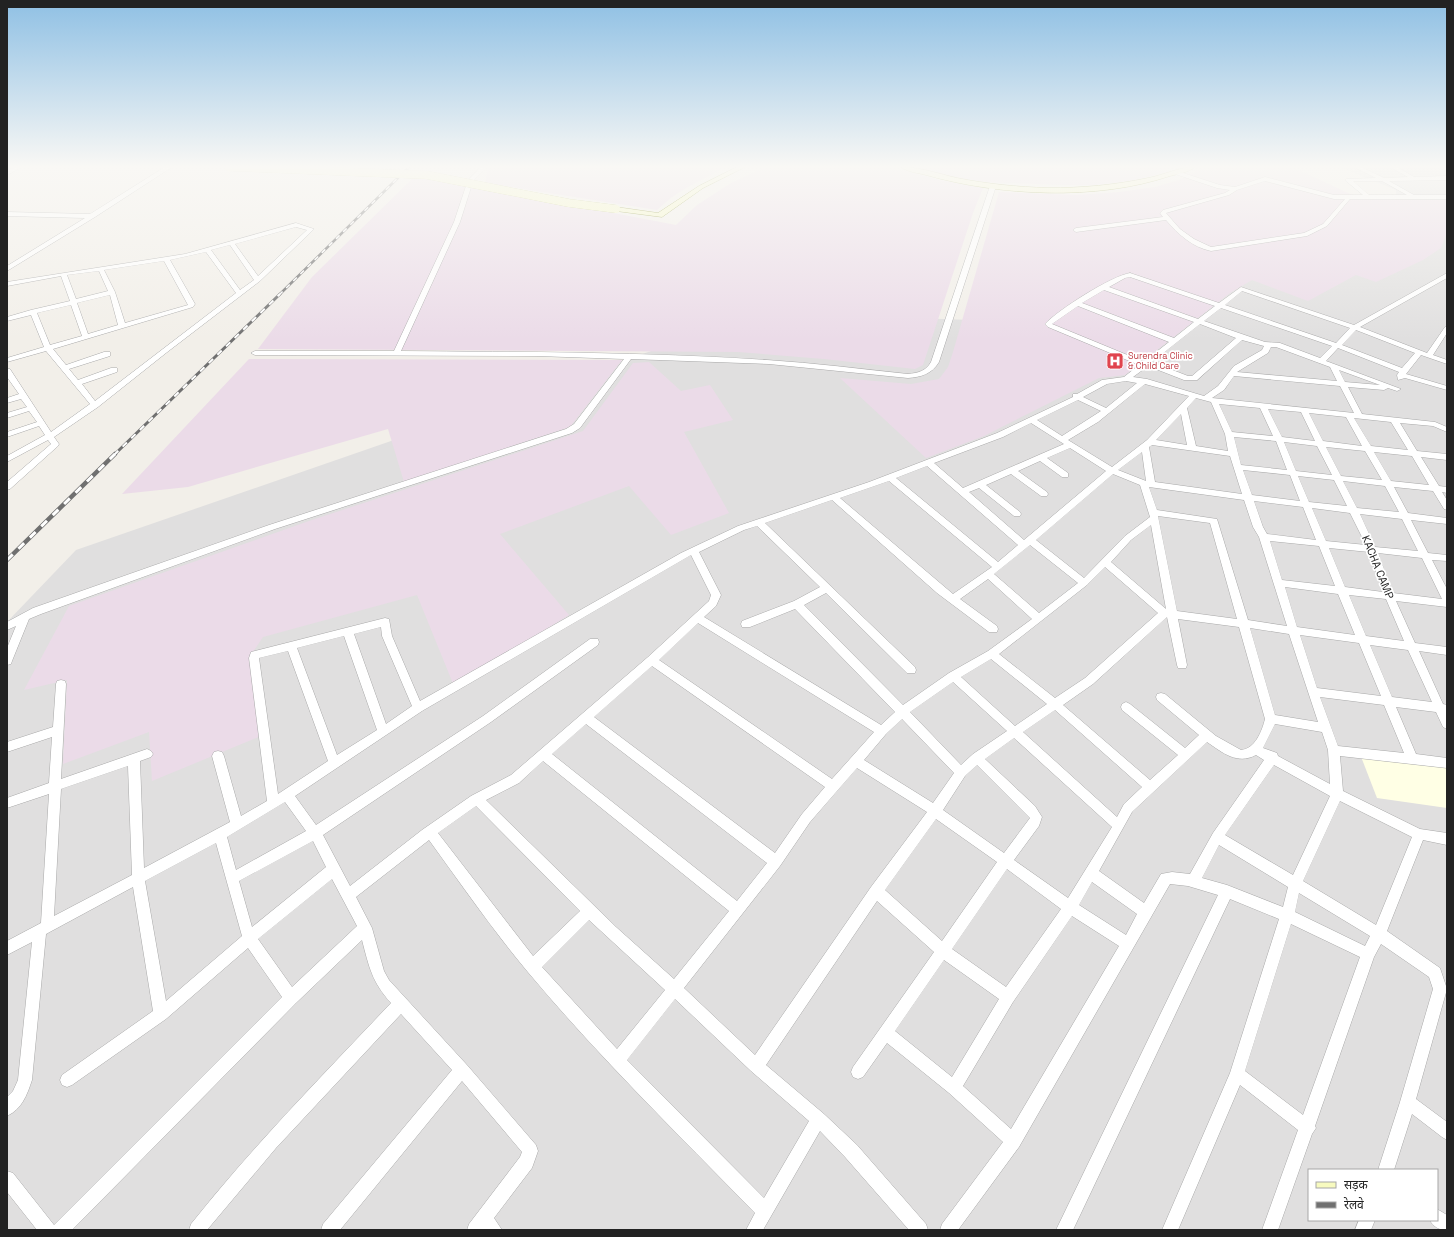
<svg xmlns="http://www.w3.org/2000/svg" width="1454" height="1237" viewBox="0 0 1454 1237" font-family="'Space Grotesk','Noto Sans Devanagari',sans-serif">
<rect width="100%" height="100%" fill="#f2efe9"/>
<path fill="#e0dfdf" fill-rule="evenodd" d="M1340,167H1447V1230H7V622L76,550L761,313L1034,322L1397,223L1396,190ZM1309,1170H1437V1220H1309Z"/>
<g fill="#ebdbe8">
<polygon points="489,167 726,167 688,187 672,197 657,210 485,183 488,168"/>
<polygon points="765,167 893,167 939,180 983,188 973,213 923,365 915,369 824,359 738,352 258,349 312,277 416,175 676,225 697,205 731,183"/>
<polygon points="914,167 1164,167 1172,171 1130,181 1094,185 1063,185 983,182 948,176"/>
<polygon points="1204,167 1292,167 1361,199 1447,200 1447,232 1441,248 1423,260 1376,282 1356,275 1308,301 1252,280 1230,293 1125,375 1099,378 984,436 926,458 840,378 911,384 939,379 948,367 953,352 999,192 1076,195 1119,192 1155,187 1179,180"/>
<polygon points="249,359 622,360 570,427 404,482 388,429 188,487 122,494"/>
<polygon points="649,362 681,391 710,385 733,420 684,432 729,513 671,535 629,486 500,534 569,615 454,686 417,595 263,637 251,655 261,736 152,781 149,732 63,764 67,680 24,690 69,606 309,521 583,431 633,363"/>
</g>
<polygon fill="#ffffe5" points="1360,754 1447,767 1447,808 1377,798"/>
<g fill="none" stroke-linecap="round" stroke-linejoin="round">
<g stroke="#a9a9a9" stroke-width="1">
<g id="street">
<polygon points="15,167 22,167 7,175 7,171"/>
<polygon points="165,167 172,167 95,217 7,271 7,266 85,218 7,216 7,212 90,214"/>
<path d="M481,167H487L473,181L460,222L401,351C523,352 645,352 767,360C814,363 861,369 908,374C918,373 926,371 931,362L990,186L993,184L996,186L939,362C932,374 921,377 908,378L769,364L631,359L580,428L572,433L275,529L41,614L29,619L12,661L11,664L7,665V648L16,626L7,630V622L33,608L269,525L566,429L574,424L624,359L537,356L255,355L251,353L255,351H394L454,222L468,180Z"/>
<path d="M1354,167H1361L1384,178L1408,177L1390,167H1397L1414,177L1447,176V180L1389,181L1414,195H1447V199H1350L1327,226L1307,236L1211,251C1192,247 1178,234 1166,220L1076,232L1073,230L1076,228L1163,217L1160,213L1163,210L1225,193L1230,190L1217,188L1175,174L1174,173L1177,171L1220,185L1235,187L1265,177L1334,195H1363L1346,181V179L1376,178ZM1265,181L1334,199H1345L1323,224L1304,233L1211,247L1194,239L1180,229L1166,213L1229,195L1237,190ZM1353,181H1382L1407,195H1369Z"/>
<polygon points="1438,167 1447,167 1447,171 1439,168"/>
<path d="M296,223L314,229L260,281L166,353L98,407L54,437L59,444L58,446L10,489L7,490V482L51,444L48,440L7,462V456L45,435L39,426L7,437V432L37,422L29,411L7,418V413L27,407L21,399L7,403V398L19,394L7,377V369H10L51,432L90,404L46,351L7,362V358L44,347L31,315L7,321V317L31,310L70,301L61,276L7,286V282L185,254ZM296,227L307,230L258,276L235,244ZM230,245L254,280L240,290L211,250ZM206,252L236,293L95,401L82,384L117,372V368H111L78,380L69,369L110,356V352H104L66,365L53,349L193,307L195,304L170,260ZM164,261L188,305L125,323L115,292L104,270ZM99,271L108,291L76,299L67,275ZM110,295L118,325L88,334L77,303ZM71,305L82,336L50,345L37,313Z"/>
<path d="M1130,273L1219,303L1241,287L1354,325L1447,273V278L1360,327L1427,353L1445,327L1447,326V333L1433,355L1447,360V364L1421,355L1406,374L1447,386V390L1405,378L1398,380L1397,375L1399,372L1338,348L1326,361L1401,389L1397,391L1388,388L1384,390L1348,387L1362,414L1435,422L1447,427V432L1433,426L1400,423L1417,451L1447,454V460L1421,457L1439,486L1447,487V493L1442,492L1447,500V510L1444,509L1433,491L1394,487L1408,513L1447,518V524L1411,520L1428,553L1447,555V561L1432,560L1447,589V607L1396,601L1415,643L1447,647V655L1419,651L1443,704L1447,705V729L1443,727L1436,712L1396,707L1416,754L1447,758V768L1340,756L1343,791L1420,829L1447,833V845L1423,840L1387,931L1440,968L1447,989L1416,1099L1447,1122V1140L1442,1137L1412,1114L1394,1170H1378L1400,1102L1433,989L1429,977L1381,944L1374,957L1315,1126L1316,1128L1312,1134L1278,1230H1262L1298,1130L1240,1085L1178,1230H1162L1230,1073L1279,919L1230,899L1073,1230H1056L1218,895L1188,886L1170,884L1019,1147L958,1230H940L942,1224L1003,1142L949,1093L887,1043L863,1077L858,1079L853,1077L851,1072L853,1067L934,952L877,901L766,1065L824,1114L857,1145L926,1224L928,1230H909L845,1157L820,1131L763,1230H746L755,1213C677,1133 598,1056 527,971C492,929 461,884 429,840L356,897L372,928L384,971L389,980L467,1065L536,1145L538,1151L532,1168L494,1218L502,1230H467L469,1224L520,1157L522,1152L462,1081L340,1230H321L323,1224L452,1070L401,1014L276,1148L207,1230H189L191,1224C253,1146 323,1075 391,1003C372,982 369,967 362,940L296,1003L72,1230H37L7,1192V1171L13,1173L54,1225L282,997L248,948L166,1019L72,1085L67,1087L62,1085L60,1080L62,1075L153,1011L133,887L46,934L32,1080C27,1095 22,1109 7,1116V1097L13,1091L18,1080L32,942L7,955V941L41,923L49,794L7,808V798L49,783L52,737L7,752V742L53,727L56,684L57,681L61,680L65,681L66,684L61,779L147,749L151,751L153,754L151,757L140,761L144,868L230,822L212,756L214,752L218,751L222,752L224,756L241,816L267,801L249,658L251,652L385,618L389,619L392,636L420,701L681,553L738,526L869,482L997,433L1073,397V394H1077L1102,380L1124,377L1139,365L1048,327L1045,324C1058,310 1111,276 1130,273ZM1130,277L1215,306L1198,319L1109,287L1125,278ZM1104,290L1194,322L1174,338L1082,303ZM1242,291L1350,328L1336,343L1225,305ZM1078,306L1169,342L1146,360L1142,361L1052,324ZM1221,308L1332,346L1320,358L1280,343L1265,342L1204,321ZM1200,324L1236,338L1192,376H1188L1152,362ZM1356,330L1415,353L1402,368L1342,345ZM1242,340L1264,346L1262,350L1234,366L1218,386L1204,396L1147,379L1133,377L1148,366L1184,380H1197ZM1271,347H1276L1330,367L1337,381L1237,372L1268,353ZM1339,370L1380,385L1345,382ZM1234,376L1340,386L1354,413L1212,398L1224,390ZM1126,381L1137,383L1106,408L1083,397L1107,384ZM1145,384L1189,396L1147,440L1112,467L1068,440L1098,422ZM1196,398L1211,402L1225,434L1228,451L1196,446L1187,408ZM1078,400L1101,411L1062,436L1037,420ZM1219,404L1260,408L1273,436L1232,432ZM1268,409L1301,412L1315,441L1282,437ZM1309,413L1346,417L1362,446L1323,441ZM1181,414L1187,445L1156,440ZM1354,418L1391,422L1408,450L1371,446ZM1031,423L1064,444L963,488L934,463L1003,437ZM1234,437L1276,441L1287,470L1241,465ZM1284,442L1317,446L1332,475L1296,471ZM1152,445L1230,456L1242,494L1155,482L1149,447ZM1326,447L1365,451L1382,480L1341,476ZM1070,448L1106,471L1024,540L969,492L979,488L1014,516H1020L1021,514L1020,512L986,485L1011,474L1041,496H1047L1048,494L1047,492L1018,471L1040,461L1062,477H1068V473L1047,458ZM1142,452L1146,481L1118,470ZM1374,452L1412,456L1429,485L1391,481ZM927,466L1018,545L998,562L896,478ZM1243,470L1290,475L1300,501L1252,495ZM1113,474L1140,485L1150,517L1125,536L1084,578L1036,540ZM1298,476L1334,480L1347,506L1309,502ZM889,481L992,567L953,594L840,498ZM1343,481L1385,486L1399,512L1357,508ZM1149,487L1244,500L1253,527L1259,537L1287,626L1248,620L1217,519L1157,510ZM832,500L937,593L989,632H997L998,629L997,626L960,599L988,579L1032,619L988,651L949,673L903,705L804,605L826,593L907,673H915L916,670L915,667L765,523ZM1254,501L1303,507L1316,540L1267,534L1263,527ZM1312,508L1350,513L1366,545L1326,541ZM1360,514L1402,519L1418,551L1375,547ZM1158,516L1210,523L1237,619L1177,611ZM1151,525L1166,609L1111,562L1131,540ZM757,526L820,587L794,601L742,621L741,624L742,627H750L795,609L895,712L881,725L704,617L716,606L721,595L699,552L744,530ZM1270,541L1319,546L1335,586L1282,580ZM1030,545L1078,583L1039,613L994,574ZM1329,548L1369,552L1383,592L1345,587ZM1378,553L1422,558L1442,599L1393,593ZM691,555L711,595L709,601L648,657L511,775L471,796L422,830L350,886L323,835L491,722L598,645L599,642L598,639H590L483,716L316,825L295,796L422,711ZM1105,567L1158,613L1085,678L1055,698L999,654L1087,585ZM1285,587L1338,594L1355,635L1297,627ZM1349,595L1386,599L1404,641L1366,636ZM1167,617L1177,665L1178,668H1186L1187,665L1178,619L1239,627L1265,719C1262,731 1255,749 1241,750L1216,736L1165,694L1161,693L1157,694L1156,697L1157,700L1199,735L1185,748L1130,704L1126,702L1122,704L1121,707L1122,710L1178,755L1150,780L1063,705L1093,684ZM698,623L874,732L832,779L659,660ZM381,627L382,636L412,706L386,724L354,634ZM1250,628L1289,634L1318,722L1275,715ZM1300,635L1359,643L1381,696L1317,688ZM344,636L377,730L337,755L297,648ZM1370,645L1408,650L1432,702L1392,697ZM288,651L328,761L278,794L259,658ZM991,659L1047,704L1015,726L961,677ZM652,666L825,787L802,814L775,853L594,717ZM953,682L1007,731L973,754L961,765L910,712ZM1320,697L1384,705L1404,753L1338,746ZM1055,710L1142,787L1124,804L1117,817L1023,732ZM902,719L954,773L933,803L864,760L886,734ZM586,724L767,863L737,901L552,754ZM1275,724L1322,732L1328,750L1330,784L1278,756L1277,753L1263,748ZM1014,738L1112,827L1068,898L1014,860L1039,826L1042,817L1035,806L985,759ZM1207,742C1223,753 1237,765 1256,755L1264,760L1213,833L1190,874L1172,872L1161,874L1144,903L1099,871L1132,812ZM543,761L729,911L674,979L616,927L486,800L519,783ZM977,765L1030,818L1004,853L943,810L965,776ZM1274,765L1330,796L1293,875L1225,835ZM128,766L132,875L54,916L61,789ZM857,768L927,812L871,887L755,1055L684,988L780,866L810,822ZM1340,801L1412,837L1376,925L1303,881ZM285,802L306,831L236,870L227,837ZM476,806L580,911L533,956L438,833ZM936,819L997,862L942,941L885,890ZM313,841L326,867L252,927L239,881ZM216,843L242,936L166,1001L145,881ZM1219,845L1288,887L1283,907L1227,885L1202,878ZM1007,869L1061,909L1006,987L952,949ZM332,879L357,926L292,987L258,939ZM1092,882L1137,914L1126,935L1079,905ZM1299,893L1370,936L1365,946L1295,912ZM1072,916L1119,946L1011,1129L963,1086L1013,1002ZM589,920L665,990L617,1049L542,967ZM1291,924L1360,957L1303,1115L1245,1071ZM944,960L999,999L952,1077L895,1031ZM675,999L751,1071L809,1121L764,1198L627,1060Z"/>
<path d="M1437,1209L1447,1215V1230C1440,1230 1433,1227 1430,1220H1437Z"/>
<polygon points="1359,1220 1375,1220 1371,1230 1355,1230"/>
</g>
</g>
<g stroke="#707d05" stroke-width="1">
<g id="secondary">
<polygon points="737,167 745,167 703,188 662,217 616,211 612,209 616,207 658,213 699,186"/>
<path d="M901,167C920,167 939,174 957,178C987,184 1018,187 1048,188C1082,188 1115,185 1148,178C1164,175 1179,167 1195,167C1189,172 1178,174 1170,176C1096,201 1000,196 926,175C919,173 907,172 901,167Z"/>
</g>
</g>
<use href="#street" fill="#fff" fill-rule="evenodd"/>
<use href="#secondary" fill="#f7fabf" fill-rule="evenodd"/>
<g stroke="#707070" stroke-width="2.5">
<polyline id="rail-far2" points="279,295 409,167"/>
</g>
<g stroke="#707070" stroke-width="3">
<polyline id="rail-far1" points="114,455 280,294"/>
</g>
<g stroke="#707070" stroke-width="4.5">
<polyline id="rail" points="7,560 115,454"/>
</g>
<use href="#rail-far2" stroke="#fff" stroke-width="1.5" stroke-dasharray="5" stroke-linecap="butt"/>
<use href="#rail-far1" stroke="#fff" stroke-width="2" stroke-dasharray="6" stroke-linecap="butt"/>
<use href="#rail" stroke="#fff" stroke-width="3" stroke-dasharray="8" stroke-linecap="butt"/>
<g stroke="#707d05" stroke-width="8" stroke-linecap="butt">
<polyline id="secondary-bridge" points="229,167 427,175 569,203 616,209"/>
</g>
<use href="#secondary-bridge" stroke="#f7fabf" stroke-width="8"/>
</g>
<linearGradient id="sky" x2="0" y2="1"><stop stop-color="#8fc0e4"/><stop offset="0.49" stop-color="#f9f8f5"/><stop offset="1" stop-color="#f9f8f5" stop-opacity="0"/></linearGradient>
<rect width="1454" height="340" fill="url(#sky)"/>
<defs>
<g id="hospital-square" transform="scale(0.9)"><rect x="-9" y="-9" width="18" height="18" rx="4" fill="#e0444e" stroke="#fff"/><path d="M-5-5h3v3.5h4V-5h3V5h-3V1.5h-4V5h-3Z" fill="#fff"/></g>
</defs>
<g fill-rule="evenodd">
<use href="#hospital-square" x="1115" y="361"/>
</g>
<g text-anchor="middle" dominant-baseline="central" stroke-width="3.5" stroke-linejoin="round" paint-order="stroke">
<g font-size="9" fill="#be3a42" stroke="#fff" text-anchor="start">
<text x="1128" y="356">Surendra Clinic<tspan x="1128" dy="10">&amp; Child Care</tspan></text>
</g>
<g font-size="11" fill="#222" stroke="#fff">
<text transform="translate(1378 567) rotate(68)">KACHA CAMP</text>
</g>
</g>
<rect width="1454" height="1237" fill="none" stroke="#222222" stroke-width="16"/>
<rect x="1308" y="1169" width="130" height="52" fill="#ffffff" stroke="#a7a7a7"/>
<rect x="1316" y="1182" width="20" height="6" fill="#f7fabf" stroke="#a7a7a7"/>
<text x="1344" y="1189" font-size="12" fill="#222222">सड़क</text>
<rect x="1316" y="1202" width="20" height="6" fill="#707070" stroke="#a7a7a7"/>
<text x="1344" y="1209" font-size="12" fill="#222222">रेलवे</text>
</svg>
